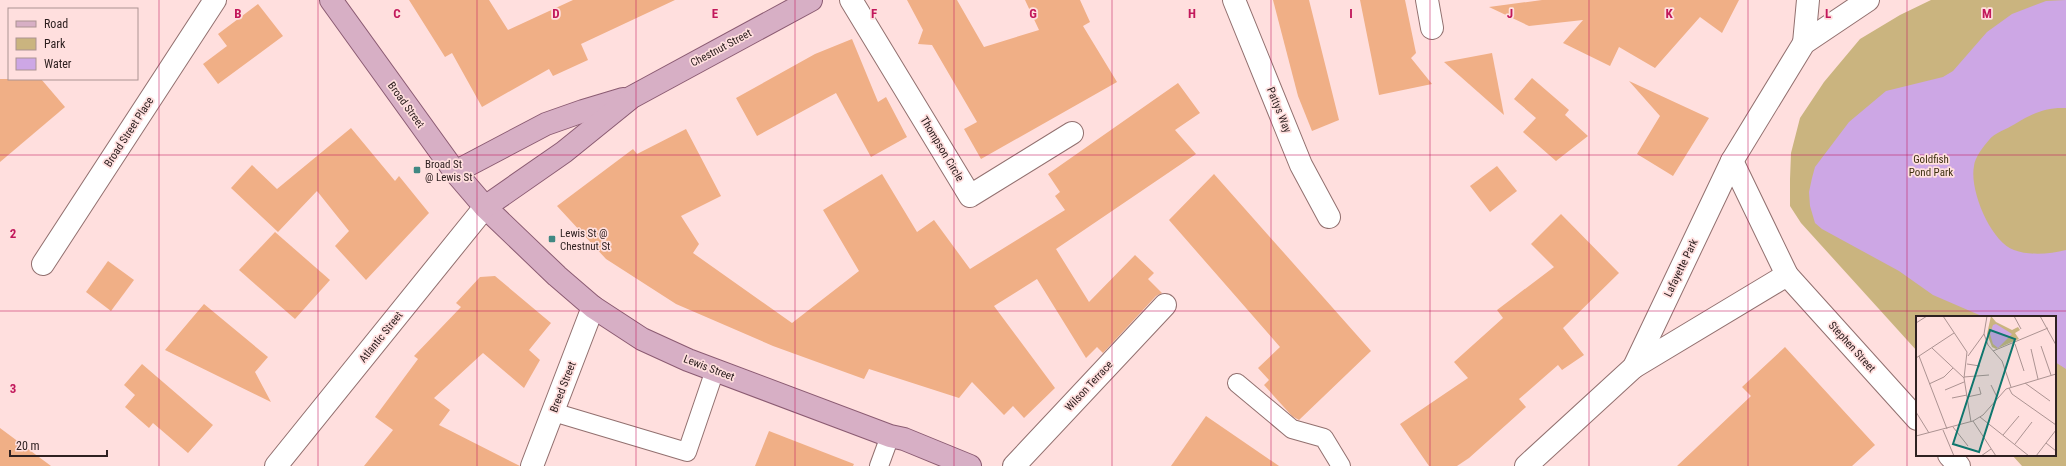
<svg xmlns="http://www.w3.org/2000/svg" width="2066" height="466" viewBox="0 0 2066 466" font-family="'Roboto Condensed',sans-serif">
<rect width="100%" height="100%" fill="#ffdfde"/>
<polygon fill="#cab47f" points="1931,0 2066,0 2066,466 2022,466 2012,455 2055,455 2055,317 1917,317 1917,351 1801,223 1790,206 1790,179 1791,153 1800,118 1824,82 1860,39 1900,15"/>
<path fill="#cda7e5" d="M2066,0V108C2045,107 2032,114 2015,124C2007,129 1994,133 1989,140C1983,147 1975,157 1974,166C1969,190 1991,242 2014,250C2030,256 2050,254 2066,250V369L2055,362V317H1984L1933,295L1899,271L1822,229L1815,223L1810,206L1809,192L1812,178L1815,167L1849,122L1886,91L1943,77L1953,71L1987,32L2012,14L2046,1Z"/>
<g fill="#f0af86">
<polygon points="409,0 489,0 508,30 573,0 675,0 581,44 588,60 553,76 549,69 482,107 452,53 445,57"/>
<polygon points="907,0 957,0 984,47 1039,30 1025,0 1080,0 1090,22 1083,26 1117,82 981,159 964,129 977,122 932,45 918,44 923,30"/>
<polygon points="1273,0 1309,0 1339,120 1312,131 1298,96"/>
<polygon points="1360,0 1405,0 1416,53 1411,58 1432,84 1379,95"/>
<polygon points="1542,0 1739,0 1722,33 1700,17 1655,68 1619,47 1610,66 1563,43 1583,20 1529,26 1489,7"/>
<polygon points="258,4 283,36 218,84 203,64 227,46 218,34"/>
<polygon points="852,39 878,102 886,97 907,137 871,157 836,93 757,136 736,98 815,54"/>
<polygon points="1492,53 1504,115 1444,62"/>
<polygon points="1532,78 1569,110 1565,115 1588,136 1556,161 1523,132 1536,118 1514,99"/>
<polygon points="0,79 41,79 65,107 0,162"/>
<polygon points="1629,81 1709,118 1673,176 1637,154 1660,116"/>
<polygon points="1178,83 1200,113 1175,130 1196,154 1056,249 1089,302 1135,255 1154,273 1148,279 1162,293 1156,296 1103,353 1097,347 1086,358 1037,279 994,306 1055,388 1024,418 1013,406 1004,415 972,382 959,398 869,369 864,379 773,346 676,304 606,259 557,206 633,149 637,154 686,129 721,196 681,216 699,244 693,253 792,323 859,271 823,210 882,174 917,232 934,220 970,269 1065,210 1055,196 1060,192 1048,174"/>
<polygon points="351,128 395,181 399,176 429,213 366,280 335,246 349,231 317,191 278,232 231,188 252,165 277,189"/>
<polygon points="1497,166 1517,191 1490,212 1470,186"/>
<polygon points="1214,174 1371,351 1299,420 1292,416 1264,385 1269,380 1258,368 1280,347 1169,220"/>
<polygon points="1561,214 1619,273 1563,328 1584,355 1562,370 1558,365 1519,399 1526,407 1469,458 1457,466 1429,466 1400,424 1468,378 1454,362 1503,318 1497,310 1554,267 1531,244"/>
<polygon points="275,232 330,280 295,319 239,270"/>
<polygon points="108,261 134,280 111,311 86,292"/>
<polygon points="495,276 551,323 529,350 540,360 524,388 483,353 434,398 450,410 439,425 520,466 364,466 393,430 375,417 418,359 414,356 461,307 456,303 480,277"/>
<polygon points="204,304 268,357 255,372 271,402 165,350"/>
<polygon points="1785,347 1875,445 1852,466 1677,466 1751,396 1742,387"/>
<polygon points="142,364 213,425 188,453 153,423 149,428 125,407 135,395 124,385"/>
<polygon points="1206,416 1279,466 1171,466"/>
<polygon points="0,428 51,466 0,466"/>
<polygon points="769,431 854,464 853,466 755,466"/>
</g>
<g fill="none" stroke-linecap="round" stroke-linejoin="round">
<g stroke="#92706f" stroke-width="20">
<g id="service">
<polyline points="1237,383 1292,429 1324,438 1341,466"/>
<polyline points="553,412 687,452 715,370"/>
<polyline points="879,466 890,436"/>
</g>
</g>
<g stroke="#92706f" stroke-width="24">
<g id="minor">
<polyline points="851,0 970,196 1072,133"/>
<polyline points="1234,0 1301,165 1329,217"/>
<polyline points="1427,0 1432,28"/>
<polyline points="1804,43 1808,0"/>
<polyline points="1732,161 1787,275 1917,419"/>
<polyline points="43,264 215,0"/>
<polyline points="1634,367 1787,275"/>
<polyline points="1949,455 1959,466"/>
<polyline points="276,466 485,207"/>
<polyline points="532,466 593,307"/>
<polyline points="1014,466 1165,305"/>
<polyline points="1526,466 1634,367 1732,161 1804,43 1868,0"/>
</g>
</g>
<g stroke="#8b5b72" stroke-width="24">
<g id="primary">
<polyline points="331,0 455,172 485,207 557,276 593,307 642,339 688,360 890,436 904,439 970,466"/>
<polyline points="455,172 546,124 583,111 623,99"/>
<polyline points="485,207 564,152 632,97 811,0"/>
</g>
</g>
<use href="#service" stroke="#fff" stroke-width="18"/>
<use href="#minor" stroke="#fff" stroke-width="22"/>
<use href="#primary" stroke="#d7afc5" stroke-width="22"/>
</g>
<path fill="none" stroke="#c2185b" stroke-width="1" stroke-opacity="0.55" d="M159,0V466M318,0V466M477,0V466M636,0V466M795,0V466M954,0V466M1112,0V466M1271,0V466M1430,0V466M1589,0V466M1748,0V466M1907,0V466M0,155H2066M0,311H2066"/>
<g fill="#418883" stroke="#ffdfde" stroke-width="1.5">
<rect x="413" y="166" width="8" height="8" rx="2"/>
<rect x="548" y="235" width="8" height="8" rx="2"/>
</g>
<g text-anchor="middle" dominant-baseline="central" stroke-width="3.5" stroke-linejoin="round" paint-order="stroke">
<g font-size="11" fill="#2f2121" stroke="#ffdfde">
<text transform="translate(721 48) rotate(-28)">Chestnut Street</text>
<text transform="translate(406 105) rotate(54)">Broad Street</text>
<text transform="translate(1279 110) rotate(68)">Pattys Way</text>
<text transform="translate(129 132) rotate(-57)">Broad Street Place</text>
<text transform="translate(942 149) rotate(59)">Thompson Circle</text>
<text transform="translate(1681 268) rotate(-64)">Lafayette Park</text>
<text transform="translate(381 337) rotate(-51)">Atlantic Street</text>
<text transform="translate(1852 347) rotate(48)">Stephen Street</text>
<text transform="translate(709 368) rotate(21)">Lewis Street</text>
<text transform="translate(1089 386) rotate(-47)">Wilson Terrace</text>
<text transform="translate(563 387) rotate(-69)">Breed Street</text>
</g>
<g font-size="11" fill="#3e3112" stroke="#ffdfde">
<text x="1931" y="159">Goldfish<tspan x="1931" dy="13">Pond Park</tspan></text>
</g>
<g font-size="11" fill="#2f2121" stroke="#ffdfde" text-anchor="start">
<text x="425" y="164">Broad St<tspan x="425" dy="13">@ Lewis St</tspan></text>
<text x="560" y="233">Lewis St @<tspan x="560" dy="13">Chestnut St</tspan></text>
</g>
</g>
<g transform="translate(1916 316)">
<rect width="140" height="140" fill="#ffdfde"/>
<path d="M75,0L80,6L96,14L102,11L104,14L99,17L103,23L80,33L76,31L71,18Z" fill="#cab47f"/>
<path d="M80,8L96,18L82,32L77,28L74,18L77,9Z" fill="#cda7e5"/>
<path fill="none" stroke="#ac9392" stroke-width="1" d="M27,0L51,36L48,62L55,106M98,0L105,13M124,0L140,29M0,7L11,0M68,18L72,29L86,45L95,71M99,28L108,55M125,30L135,59M16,32L48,62M115,33L122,63M77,35L132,12M3,40L31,113M52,40L68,18L71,0M0,42L38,17M51,48L64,50M48,61L73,59M109,67L134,85M13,68L28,61L37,52M75,69L81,81M93,72L96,78L140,109M29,74L48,66M51,81L65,78L63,71M36,82L51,79M0,96L13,117M64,101L113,140M57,105L80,140M37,111L52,130M27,114L38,140M87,119L103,100M0,120L57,105L67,99L90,73L140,58M130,127L140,135M99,128L116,106M65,140L75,133M120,140L140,114"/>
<path fill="#0f766e" fill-opacity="0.15" stroke="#0f766e" stroke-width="2" d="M74,14L99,23L63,136L37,128Z"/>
<rect width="140" height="140" fill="none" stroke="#2f2121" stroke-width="2"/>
</g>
<g font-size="13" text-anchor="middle" font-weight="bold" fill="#c2185b" stroke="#ffdfde" stroke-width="3.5" stroke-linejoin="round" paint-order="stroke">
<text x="238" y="18">B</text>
<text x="397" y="18">C</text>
<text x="556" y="18">D</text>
<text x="715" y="18">E</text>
<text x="874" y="18">F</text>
<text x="1033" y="18">G</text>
<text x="1192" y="18">H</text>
<text x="1351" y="18">I</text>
<text x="1510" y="18">J</text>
<text x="1669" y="18">K</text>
<text x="1828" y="18">L</text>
<text x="1987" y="18">M</text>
<text x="13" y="238">2</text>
<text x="13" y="393">3</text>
</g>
<rect x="8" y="8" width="130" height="72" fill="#ffdfde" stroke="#ac9392"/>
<rect x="16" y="21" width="20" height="6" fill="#d7afc5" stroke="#ac9392"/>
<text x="44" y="28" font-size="12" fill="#2f2121">Road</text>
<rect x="16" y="38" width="20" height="12" fill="#cab47f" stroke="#ac9392"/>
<text x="44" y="48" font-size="12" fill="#2f2121">Park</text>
<rect x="16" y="58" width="20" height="12" fill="#cda7e5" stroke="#ac9392"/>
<text x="44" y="68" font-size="12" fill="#2f2121">Water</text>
<path d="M10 450v6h97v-6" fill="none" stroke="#2f2121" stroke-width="2"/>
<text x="16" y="450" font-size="12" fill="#2f2121" stroke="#ffdfde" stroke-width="3" paint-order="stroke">20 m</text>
</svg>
